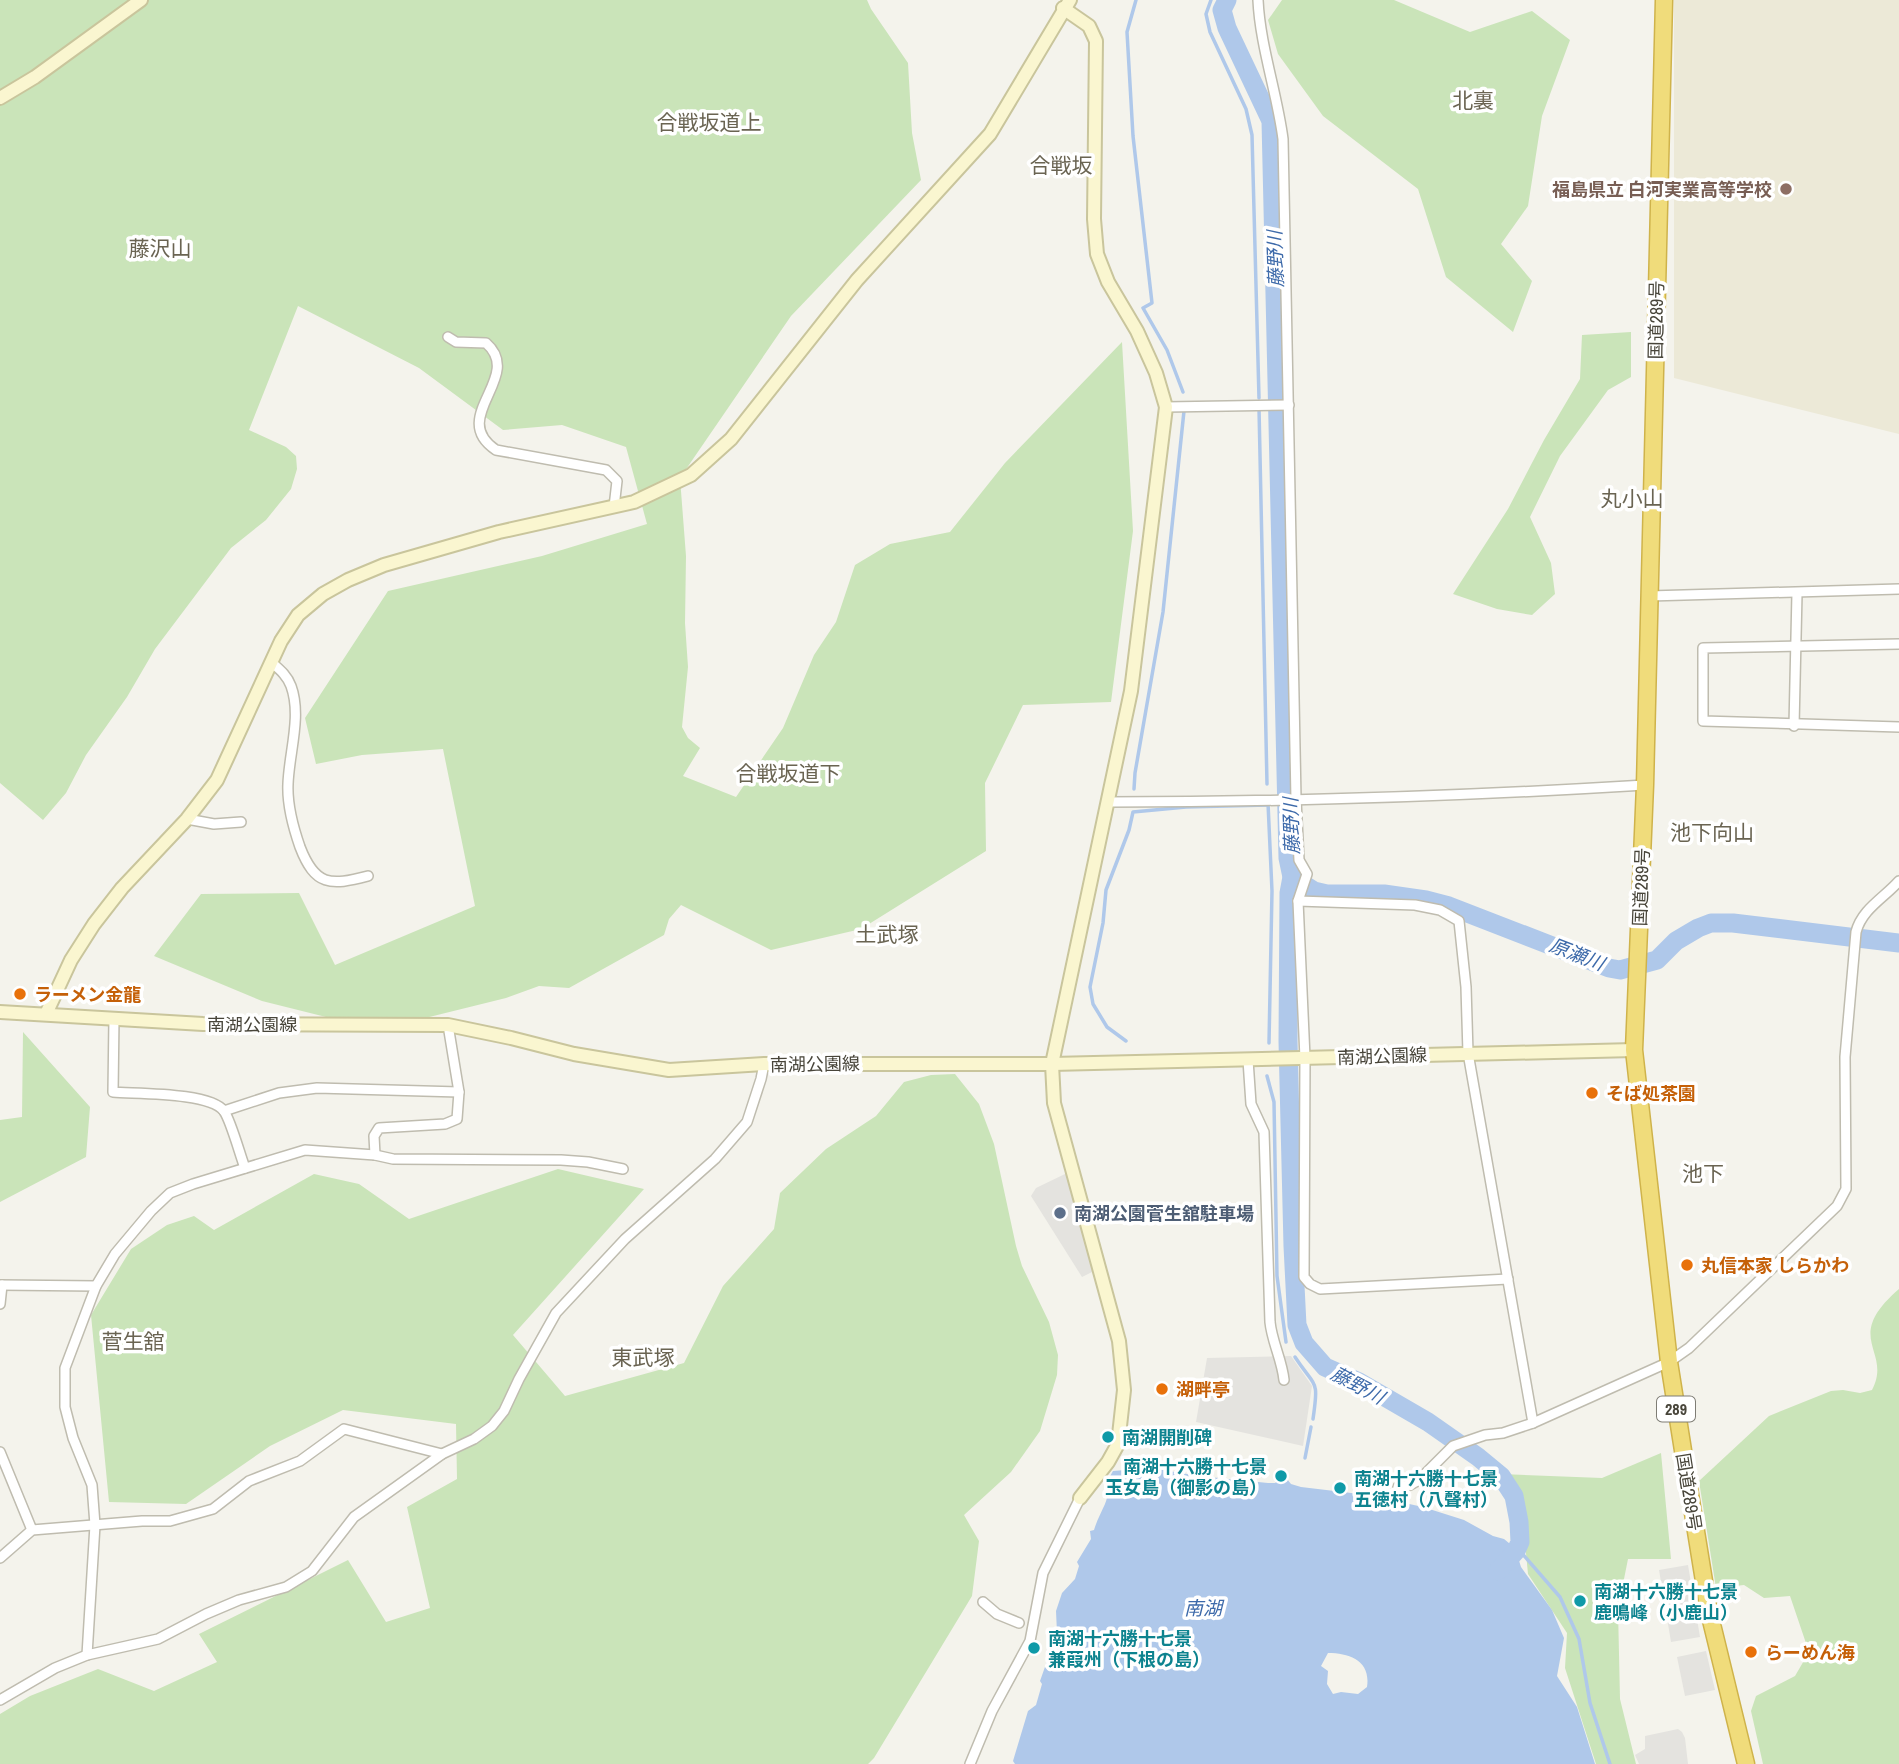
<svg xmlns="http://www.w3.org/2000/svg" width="1899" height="1764" viewBox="0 0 1899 1764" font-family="'Archivo Narrow','Noto Sans JP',sans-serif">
<rect width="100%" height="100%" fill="#f4f3ec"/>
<polygon fill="#ece9d7" points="1674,0 1899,0 1899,434 1674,378"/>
<g fill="#cae4b9">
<polygon points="0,0 867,0 871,9 908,63 912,133 921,180 791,316 680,478 686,556 685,623 688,667 682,727 688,738 700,748 683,776 736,797 783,728 814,655 836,622 855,565 890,544 950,532 1005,463 1122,342 1133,531 1111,702 1023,705 985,783 986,851 861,929 771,950 681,905 669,919 664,935 569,988 539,986 506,998 397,1025 362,1026 262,1001 154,956 201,894 299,893 335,965 475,906 443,749 362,755 316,764 305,718 388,591 542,556 647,524 626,447 562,425 503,430 419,368 298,306 249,430 286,447 296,456 297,469 291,489 266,520 231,548 155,649 127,697 86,755 66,793 43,820 0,783"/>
<polygon points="1282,0 1394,0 1470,32 1532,11 1570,40 1542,116 1528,206 1501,244 1532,281 1513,332 1446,277 1418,189 1323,116 1278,54 1268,20"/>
<polygon points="1631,332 1631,377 1608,390 1560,456 1530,517 1551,563 1555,594 1532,615 1497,609 1453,594 1508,509 1544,440 1580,379 1582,335"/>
<polygon points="23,1032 90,1107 86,1157 0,1202 0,1120 22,1117"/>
<polygon points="955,1074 979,1104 994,1144 1016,1246 1022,1266 1049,1322 1058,1355 1057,1375 1040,1431 1011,1472 964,1515 979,1541 972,1596 874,1758 868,1764 0,1764 0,1714 30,1696 98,1669 154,1691 217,1662 199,1634 348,1560 386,1622 430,1608 407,1507 457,1479 456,1424 343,1410 270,1446 186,1504 109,1502 91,1315 131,1249 167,1225 194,1216 214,1230 314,1174 359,1184 409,1219 558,1169 644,1189 513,1335 565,1396 684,1363 723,1286 774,1229 780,1193 826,1149 876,1116 904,1082 931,1075"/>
<path d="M1899,1289V1764H1763L1751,1711L1756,1696L1795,1676L1809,1652L1790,1596L1764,1598L1744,1585L1716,1588L1699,1481L1769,1416L1831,1391L1843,1390L1860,1393L1872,1390C1893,1350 1841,1339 1899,1289Z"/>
<polygon points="1661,1453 1671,1559 1628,1559 1618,1609 1620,1699 1636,1764 1596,1764 1565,1668 1567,1633 1528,1574 1523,1522 1501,1474 1602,1478"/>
</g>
<g fill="#e4e3df">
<polygon points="1067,1173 1096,1270 1082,1277 1031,1196 1036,1188"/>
<polygon points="1291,1356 1312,1386 1303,1446 1196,1422 1207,1358"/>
<polygon points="1688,1565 1700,1637 1671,1642 1659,1570"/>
<polygon points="1706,1651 1715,1690 1685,1696 1677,1657"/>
<polygon points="1678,1729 1682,1732 1685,1738 1688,1764 1639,1764 1635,1755 1645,1749 1645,1736"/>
</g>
<path fill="#afc8ea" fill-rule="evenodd" d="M1151,1468L1199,1476L1268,1483H1275L1280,1479H1287L1291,1484L1301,1487L1368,1495L1423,1507L1464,1520L1493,1536L1504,1539L1515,1548L1521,1567L1552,1610L1564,1638L1557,1676L1577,1707L1595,1764H1015L1013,1761L1028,1711L1036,1705L1042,1684L1040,1681L1057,1633L1056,1611L1062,1593L1075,1579L1079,1566L1077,1562L1091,1539L1090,1531L1094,1530C1097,1520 1101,1513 1105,1504C1110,1493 1105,1482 1113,1471ZM1328,1653C1350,1653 1371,1661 1367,1687L1358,1694L1341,1692L1333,1694L1327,1684L1328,1671L1321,1666Z"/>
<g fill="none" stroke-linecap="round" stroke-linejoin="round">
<g stroke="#afc8ea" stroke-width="3.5">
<polyline points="1136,0 1127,32 1133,136 1152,303 1143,308 1167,350 1183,392"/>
<polyline points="1211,0 1206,14 1210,32 1246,109 1252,135 1259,398"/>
<polyline points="1259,408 1267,784"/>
<polyline points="1134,789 1135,773 1163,612 1184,411"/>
<polyline points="1268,803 1272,891 1269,1043"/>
<polyline points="1126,1041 1107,1027 1093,1004 1090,987 1103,923 1106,890 1129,830 1133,812 1186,807 1268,805"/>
<polyline points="1267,1076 1274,1102 1277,1276 1286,1342"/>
<path d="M1295,1357C1316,1389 1319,1378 1313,1419"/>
<polyline points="1305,1458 1311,1427"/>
<polyline points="1520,1542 1520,1551 1560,1597 1579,1639 1590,1703 1610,1764"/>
</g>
<g stroke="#afc8ea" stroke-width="19">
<polyline points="1227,0 1222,10 1227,28 1271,121 1288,858 1292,877 1289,893 1288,1041 1293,1246 1297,1325 1304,1343 1325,1367 1359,1382 1428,1422 1478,1457 1501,1476 1514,1496 1519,1522 1520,1542 1516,1551 1498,1571"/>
<polyline points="1292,877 1314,891 1327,894 1384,894 1426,900 1449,906 1609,968 1620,970 1657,960 1676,941 1698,928 1711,923 1733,923 1899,943"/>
</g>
<g stroke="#bfbcaf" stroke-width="12">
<g id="street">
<path d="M1258,0C1260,45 1277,93 1283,139L1296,799L1299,860L1307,874L1298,901L1305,1058L1304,1277L1310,1284L1320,1289L1508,1279"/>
<path d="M448,337L456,342L486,343C525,377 447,417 496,450L606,470L617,481L614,507"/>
<polyline points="1166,407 1289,405"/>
<polyline points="1649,596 1899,589"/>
<polyline points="1899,644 1703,648 1703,721 1899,727"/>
<path d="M271,662C279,669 287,675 291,686C302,716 289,753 288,784C287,805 293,827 300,847C315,886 330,886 368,876"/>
<polyline points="1794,726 1797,593"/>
<path d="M1109,802C1287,802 1467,796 1645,785"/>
<polyline points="187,819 214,824 241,822"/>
<polyline points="1298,901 1415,905 1440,910 1459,921 1466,987 1468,1053 1533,1423"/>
<path d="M114,1018L113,1092C136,1094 210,1092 224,1111C231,1121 240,1155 245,1168"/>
<path d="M1248,1060L1251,1104L1264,1132L1270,1322C1272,1342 1282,1360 1284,1380"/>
<polyline points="224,1111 279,1093 317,1088 459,1092"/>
<polyline points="375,1155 374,1136 379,1128 445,1124 457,1119 459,1092 448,1025"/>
<polyline points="0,1285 96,1286"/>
<polyline points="0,1304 2,1285"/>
<polyline points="0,1452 32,1530"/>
<path d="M1398,1487L1410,1485L1419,1480L1453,1446L1485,1435L1503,1433L1533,1423L1669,1362L1689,1348L1837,1206L1846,1189L1845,1057L1856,932C1862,909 1884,898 1899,881"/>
<polyline points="0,1558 32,1530 142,1521 170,1521 213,1509 249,1481 300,1461 344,1429 442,1454"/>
<polyline points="983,1602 997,1614 1019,1623"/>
<polyline points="87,1655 95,1525 92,1485 73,1438 65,1407 65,1368 96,1286 115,1254 151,1211 170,1193 193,1184 305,1150 375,1155 393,1159 561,1160 588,1162 623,1169"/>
<polyline points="0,1700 55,1668 87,1655 158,1639 206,1614 239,1600 286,1587 312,1571 354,1517 442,1454 474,1439 492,1426 504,1411 519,1379 556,1313 625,1239 715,1159 747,1122 761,1079 764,1064"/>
<polyline points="970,1764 992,1711 1030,1641 1043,1573 1080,1498"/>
</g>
</g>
<g stroke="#c9c59c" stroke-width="16">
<g id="secondary">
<polyline points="1063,8 1089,26 1096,41 1094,219 1097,254 1108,282 1137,331 1156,373 1166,407 1131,691 1052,1064 1054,1103 1119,1341 1124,1390 1118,1444 1108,1462 1080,1498"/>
<polyline points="0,98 35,77 141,0"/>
<polyline points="0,1012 203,1024 448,1025 511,1038 574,1054 669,1070 764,1064 1052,1064 1634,1050"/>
<polyline points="46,1014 71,960 94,924 122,888 187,819 217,780 281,641 298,615 323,594 348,580 384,565 499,532 634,502 691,475 731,439 857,280 990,134 1070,0"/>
</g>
</g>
<g stroke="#cfb34b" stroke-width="19">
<polyline id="highway" points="1664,0 1645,785 1634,1050 1669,1362 1688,1482 1709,1612 1746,1764"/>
</g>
<use href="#street" stroke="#fff" stroke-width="9"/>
<use href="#secondary" stroke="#faf6d0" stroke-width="12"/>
<use href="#highway" stroke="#f0dc7b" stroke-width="16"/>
</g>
<circle fill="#8d6e63" stroke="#fff" stroke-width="2.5" cx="1786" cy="189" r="7"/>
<g fill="#e8710a" stroke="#fff" stroke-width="2.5">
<circle cx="20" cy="994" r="7"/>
<circle cx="1592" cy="1093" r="7"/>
<circle cx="1687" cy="1265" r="7"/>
<circle cx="1162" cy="1389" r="7"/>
<circle cx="1751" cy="1652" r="7"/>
</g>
<circle fill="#5c6f8a" stroke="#fff" stroke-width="2.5" cx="1060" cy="1213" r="7"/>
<g fill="#0f9aa8" stroke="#fff" stroke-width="2.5">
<circle cx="1108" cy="1437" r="7"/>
<circle cx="1281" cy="1476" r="7"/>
<circle cx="1340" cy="1488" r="7"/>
<circle cx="1580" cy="1601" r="7"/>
<circle cx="1034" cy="1648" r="7"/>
</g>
<g text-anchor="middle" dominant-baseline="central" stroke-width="7" stroke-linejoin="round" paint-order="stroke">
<rect fill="#fff" stroke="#7f7d75" stroke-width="2" x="1657" y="1396.5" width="38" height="25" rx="5"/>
<g font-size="16" font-weight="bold" fill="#48453a">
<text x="1676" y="1409">289</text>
</g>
<g font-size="18" font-weight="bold" fill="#785e54" stroke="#fff" text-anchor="end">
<text x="1772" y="189">福島県立 白河実業高等学校</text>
</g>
<g font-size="18" fill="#48453a" stroke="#fff">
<text transform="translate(1656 320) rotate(-89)">国道289号</text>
<text transform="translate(1641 887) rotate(-88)">国道289号</text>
<text x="252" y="1024">南湖公園線</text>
<text transform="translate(1382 1056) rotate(-2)">南湖公園線</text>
<text transform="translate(815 1064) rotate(-1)">南湖公園線</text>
<text transform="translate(1689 1492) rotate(81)">国道289号</text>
</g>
<g font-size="18" font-weight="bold" fill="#c56008" stroke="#fff" text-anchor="start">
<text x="34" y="994">ラーメン金龍</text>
<text x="1606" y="1093">そば処茶園</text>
<text x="1701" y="1265">丸信本家 しらかわ</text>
<text x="1176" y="1389">湖畔亭</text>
<text x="1765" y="1652">らーめん海</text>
</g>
<g font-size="18" font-weight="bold" fill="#4e5e75" stroke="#fff" text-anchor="start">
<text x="1074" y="1213">南湖公園菅生舘駐車場</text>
</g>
<g font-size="18" font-weight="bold" fill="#0d838f" stroke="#fff" text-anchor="start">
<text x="1122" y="1437">南湖開削碑</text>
<text x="1267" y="1466" text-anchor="end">南湖十六勝十七景<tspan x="1267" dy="21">玉女島（御影の島）</tspan></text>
<text x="1354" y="1478">南湖十六勝十七景<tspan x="1354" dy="21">五徳村（八聲村）</tspan></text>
<text x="1594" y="1591">南湖十六勝十七景<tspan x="1594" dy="21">鹿鳴峰（小鹿山）</tspan></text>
<text x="1048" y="1638">南湖十六勝十七景<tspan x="1048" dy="21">兼葭州（下根の島）</tspan></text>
</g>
<g font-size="19" font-style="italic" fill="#3d6aaa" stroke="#fff">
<text transform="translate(1275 259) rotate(-92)">藤野川</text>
<text transform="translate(1291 826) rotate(-92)">藤野川</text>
<text transform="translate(1577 954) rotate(21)">原瀬川</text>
<text transform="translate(1358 1385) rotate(28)">藤野川</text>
<text x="1203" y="1608">南湖</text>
</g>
<g font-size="21" fill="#6a6452" stroke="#fff">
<text x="1473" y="100">北裏</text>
<text x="709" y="122">合戦坂道上</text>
<text x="1061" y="165">合戦坂</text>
<text x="160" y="248">藤沢山</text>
<text x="1632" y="498">丸小山</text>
<text x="788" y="773">合戦坂道下</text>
<text x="1712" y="832">池下向山</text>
<text x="887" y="934">土武塚</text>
<text x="1703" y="1173">池下</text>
<text x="133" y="1341">菅生舘</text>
<text x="643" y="1357">東武塚</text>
</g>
</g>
</svg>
